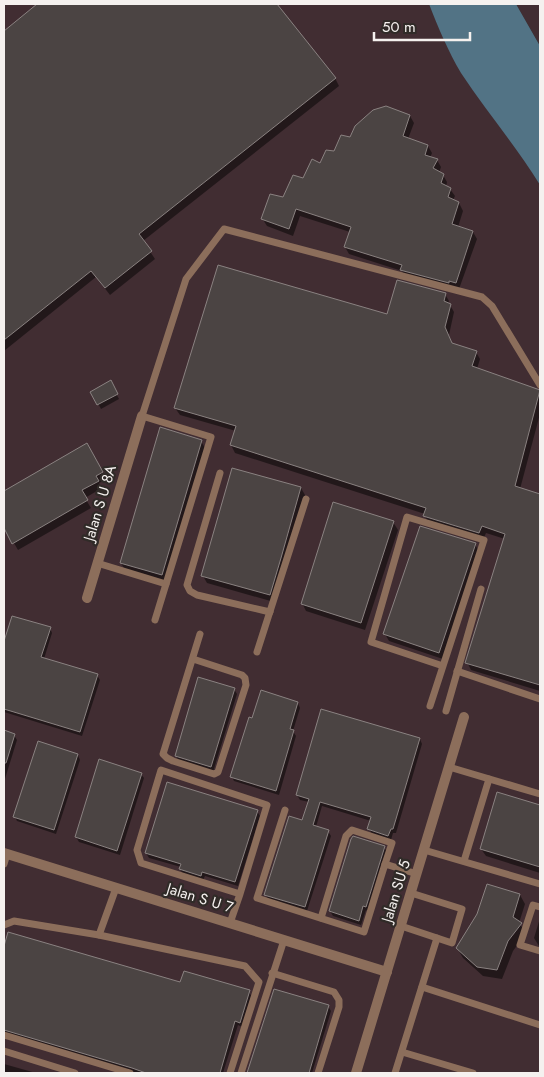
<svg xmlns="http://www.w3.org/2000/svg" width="544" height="1077" viewBox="0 0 544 1077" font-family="Jost,sans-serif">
<rect width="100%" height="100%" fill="#302b28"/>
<g fill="#412d32">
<polygon points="4,4 429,4 444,40 461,72 528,165 540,185 540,1073 4,1073"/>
<polygon points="516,4 540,4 540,46"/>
</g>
<path fill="#527385" d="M429,4H516L540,46V185C516,146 486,111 461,73C448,51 438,27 429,4Z"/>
<g fill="#0007">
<polygon points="39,4 275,4 335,78 339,86 143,241 155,259 110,295 96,277 4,351 4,32"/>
<polygon points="410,116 414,123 408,139 428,146 432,153 430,158 437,160 441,167 439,173 443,175 447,182 446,187 450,189 455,196 453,200 459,203 463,211 458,227 473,232 477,239 459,289 406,277 402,271 349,254 345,247 350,232 300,216 293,236 267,226 262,218 304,179 350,139"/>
<polygon points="445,294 449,301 448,304 450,305 454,312 449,335 452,344 476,352 480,359 477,369 540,391 540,414 520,489 540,495 540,691 471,670 467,662 505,539 486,533 483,540 429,524 425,516 425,514 235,453 231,445 236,431 180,415 175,408 388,315"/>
<polygon points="110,382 119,399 101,409 92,392"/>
<polygon points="201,441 205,448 165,582 125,570 121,563"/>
<polygon points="86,445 106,480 99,483 102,488 85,498 91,508 18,550 4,526 4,492"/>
<polygon points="301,488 305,495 285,566 274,602 207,583 203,576"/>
<polygon points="393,522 398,530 365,630 306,611 302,603"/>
<polygon points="475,544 479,552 443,659 389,641 385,634"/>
<polygon points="13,617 50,628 52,633 44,659 97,675 100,680 82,736 4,712 4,645"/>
<polygon points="234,689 237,694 213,772 179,761 176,756"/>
<polygon points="298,703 300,708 293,731 296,736 279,795 234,781 232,777 253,720"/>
<polygon points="4,732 14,735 17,740 4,782"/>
<polygon points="420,739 422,744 396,833 393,833 391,840 372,834 369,829 371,821 322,806 316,827 328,831 331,836 307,911 268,899 265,894 303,822 309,802 300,800 297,795"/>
<polygon points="78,755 80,760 56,834 17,821 15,817"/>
<polygon points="141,774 144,778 120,855 79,842 76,837"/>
<polygon points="498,793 540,806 540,873 486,856 481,849"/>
<polygon points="257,811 260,816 238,886 205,876 203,880 183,874 180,869 181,867 149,858 146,853"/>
<polygon points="384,847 387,852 368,911 366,910 361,925 333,916 330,911"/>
<polygon points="520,895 525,904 519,923 526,933 513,951 502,979 483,976 463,958 457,948"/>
<polygon points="540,918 540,946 539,946 534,938"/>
<polygon points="9,934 181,984 249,991 251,996 242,1027 238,1025 223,1073 137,1073 9,1034 4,1035 4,951"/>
<polygon points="275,990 328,1006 331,1011 312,1073 249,1073"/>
<polygon points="4,1064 36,1073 4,1073"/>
</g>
<g fill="#4b4443" stroke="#8a8281">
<polygon points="37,4 277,4 336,78 139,234 152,251 105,288 91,271 4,340 4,31"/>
<polygon points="386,106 410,115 403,136 428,145 425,155 438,159 433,168 444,174 441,183 451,188 448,197 459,202 452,224 473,231 456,283 449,281 449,283 400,270 402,265 344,247 351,227 296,209 289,229 261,219 270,194 283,197 293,175 303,178 312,159 320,163 326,150 334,151 341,135 350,137 355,126 373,110"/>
<polygon points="218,265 387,314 397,280 446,293 444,301 451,304 445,327 452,343 477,351 472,366 540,390 515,486 540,494 540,685 465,663 505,534 482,526 479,533 423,516 426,508 230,445 236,426 174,408"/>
<polygon points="111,380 118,394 97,405 90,392"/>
<polygon points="160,427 202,440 162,575 120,563"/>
<polygon points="87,443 103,472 96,476 99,481 82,490 88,500 12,544 4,528 4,491"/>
<polygon points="232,468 301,487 281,558 270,595 201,576"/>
<polygon points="333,502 394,521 361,623 301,604"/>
<polygon points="420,526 476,543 439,653 383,634"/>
<polygon points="12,616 51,627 41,657 98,674 80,732 4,709 4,641"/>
<polygon points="198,677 235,688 211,767 175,756"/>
<polygon points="261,690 298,702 290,729 294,730 276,791 230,777 249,717 252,718"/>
<polygon points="321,709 420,738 393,829 391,829 388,836 367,829 371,817 320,802 313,825 329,830 305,907 264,895 289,816 302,820 309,799 296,795"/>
<polygon points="4,730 15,734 6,763 4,763"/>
<polygon points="38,741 78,754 54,830 13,817"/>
<polygon points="99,759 142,773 117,851 75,837"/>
<polygon points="167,782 258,810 235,882 202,872 201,876 179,869 181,864 145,853"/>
<polygon points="497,792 540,805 540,867 480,849"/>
<polygon points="353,836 385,846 366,907 363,906 359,921 329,911 351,839"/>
<polygon points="487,884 520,894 513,917 522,923 508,941 497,970 477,967 456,948 477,914"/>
<polygon points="8,932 180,982 184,971 250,990 240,1023 235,1021 220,1073 146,1073 132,1068 4,1030 4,946"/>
<polygon points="274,989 329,1005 309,1073 247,1073"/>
</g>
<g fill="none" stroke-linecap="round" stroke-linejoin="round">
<g stroke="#8c6e5b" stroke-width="7">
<polyline points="220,473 187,585 190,591 197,595 270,612"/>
<polyline points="97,563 166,584"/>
<polyline points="155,620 211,437 142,416 186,279 224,229 482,297 492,306 540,385"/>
<polyline points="257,652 306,499"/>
<polyline points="193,659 242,675 245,678 246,685 218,772 214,774 173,761 167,758 163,754 200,634"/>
<polyline points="457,671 540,699"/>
<polyline points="430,706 484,540 407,517 371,642 443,666"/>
<polyline points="446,711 481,589"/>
<polyline points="449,767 540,794"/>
<polyline points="285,810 257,898 364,932 385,864 417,874"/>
<polyline points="424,850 540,884"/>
<polyline points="464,861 489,779"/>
<polyline points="4,864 7,854"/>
<polyline points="540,907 533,905 520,945 540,951"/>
<polyline points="321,918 346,836 352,830 392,843 385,864"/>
<polyline points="230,923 240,894 267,805 161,770 137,850 141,863 240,894"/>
<polyline points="4,925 14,921 99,935 245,966 259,982 230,1073"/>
<polyline points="401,926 452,943 462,909 411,893"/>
<polyline points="99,935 116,888"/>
<polyline points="272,973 334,992 339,1000 339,1007 318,1073"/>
<polyline points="422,987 540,1025"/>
<polyline points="4,1035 130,1073"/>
<polyline points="4,1051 75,1073"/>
<polyline points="402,1052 473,1073"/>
<polyline points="241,1073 284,940"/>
<polyline points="395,1073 437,938"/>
</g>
<g stroke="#8c6e5b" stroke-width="10">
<polyline points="87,598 142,416"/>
<polyline points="4,853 387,972"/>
<polyline points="356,1073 464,717"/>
</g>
</g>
<g text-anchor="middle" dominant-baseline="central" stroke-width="4.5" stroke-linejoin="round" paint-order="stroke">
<g font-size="15" fill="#f5f1ef" stroke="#302b28">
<text transform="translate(100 503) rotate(-73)">Jalan S U 8A</text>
<text transform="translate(396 891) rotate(-73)">Jalan SU 5</text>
<text transform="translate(200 898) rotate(17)">Jalan S U 7</text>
</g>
</g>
<rect width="544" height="1077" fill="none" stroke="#f5f1ef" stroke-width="10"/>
<path d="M374 32v8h96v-8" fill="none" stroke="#f5f1ef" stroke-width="2.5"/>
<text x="382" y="32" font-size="15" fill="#f5f1ef" stroke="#302b28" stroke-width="4" paint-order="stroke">50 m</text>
</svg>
